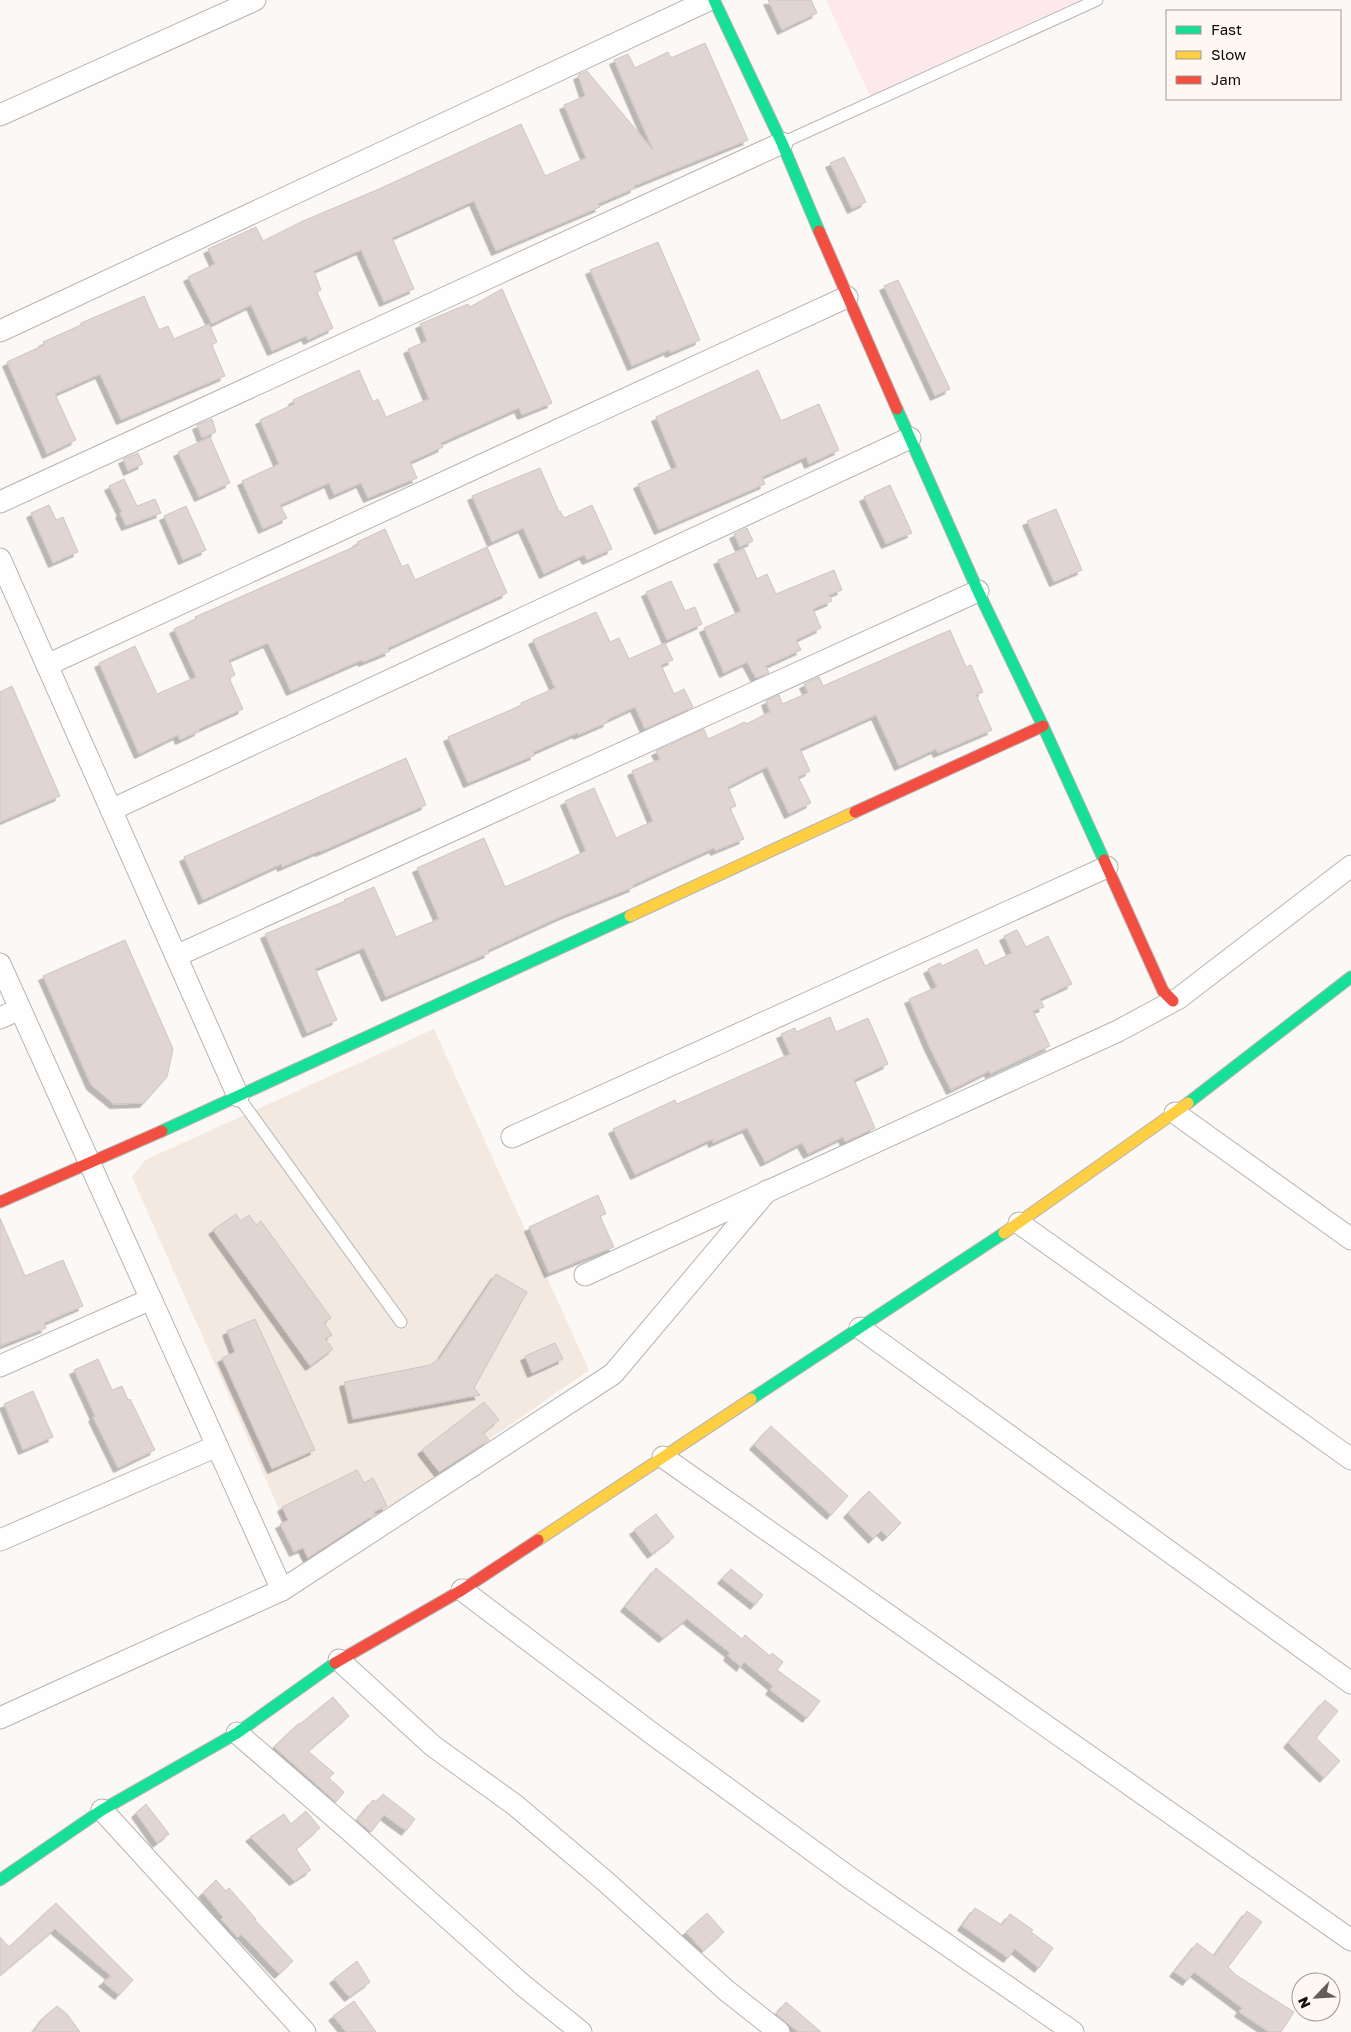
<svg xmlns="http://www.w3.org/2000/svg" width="1351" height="2032" viewBox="0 0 1351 2032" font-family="'Golos Text',sans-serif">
<defs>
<filter id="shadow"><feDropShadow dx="-4.5" dy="4.5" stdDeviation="0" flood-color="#0004"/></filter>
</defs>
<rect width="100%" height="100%" fill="#fcf8f5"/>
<polygon fill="#f3e9e1" points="434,1029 589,1370 305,1568 132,1177 145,1160"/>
<polygon fill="#fde9eb" points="826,0 1080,0 870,96"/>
<g fill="#e0d5d1" stroke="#cbc6c5" filter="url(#shadow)">
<polygon points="768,0 811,0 817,13 782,30"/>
<polygon points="705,43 748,140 634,186 635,188 598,204 600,207 496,251 474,201 392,238 414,289 384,302 361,250 314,271 321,290 317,292 333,328 308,340 306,336 272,351 251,305 212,324 188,277 215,264 208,249 256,227 263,241 303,221 379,189 521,124 545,176 586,158 564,105 585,96 578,75 587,71 653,150 614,60 628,54 635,68 668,52 671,58"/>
<polygon points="844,157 866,202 852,209 830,163"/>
<polygon points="658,242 700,340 670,353 669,350 632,366 590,270"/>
<polygon points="898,280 950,389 935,396 884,286"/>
<polygon points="502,289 552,403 522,415 519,408 441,443 443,447 410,462 417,478 368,498 361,483 334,495 329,483 280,505 287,518 263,529 242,481 279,464 260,420 294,404 293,400 359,370 373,402 378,399 386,417 429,399 408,349 427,341 420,324 468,304 470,307"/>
<polygon points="144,296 159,330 168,326 174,339 209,324 217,342 212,345 225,376 121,420 100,374 55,394 76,440 47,454 7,362 44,345 43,342 81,325 81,323"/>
<polygon points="758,370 781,421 819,404 839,450 809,464 806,457 762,477 765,484 659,530 638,484 677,467 656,417"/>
<polygon points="212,419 216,432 202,438 197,425"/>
<polygon points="210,437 230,483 199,497 178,452"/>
<polygon points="138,453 143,464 128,471 123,459"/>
<polygon points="540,468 559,512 560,511 564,518 592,505 612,549 587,560 584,555 544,574 523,528 492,542 472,496"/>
<polygon points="124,479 137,506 155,499 161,513 126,526 120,513 122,512 109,486"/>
<polygon points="890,485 912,533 886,544 864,497"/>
<polygon points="49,505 56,520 63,517 78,552 53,563 31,513"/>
<polygon points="186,506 206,550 183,560 164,516"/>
<polygon points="1056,509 1082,570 1054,582 1027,521"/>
<polygon points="747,528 753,541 740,547 734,534"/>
<polygon points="385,529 402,567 408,564 415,580 487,547 507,593 388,648 390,651 363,662 362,660 291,691 268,643 229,660 235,675 229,678 243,709 199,729 199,731 180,740 178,735 139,754 99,663 135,646 157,694 196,677 174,629 196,619 195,617 358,545 357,542"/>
<polygon points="744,549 757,579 767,574 776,594 834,570 842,590 829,595 832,601 813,609 821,628 796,640 801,650 766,666 769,673 756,678 747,662 724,673 704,628 741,611 718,560"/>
<polygon points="671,581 685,611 695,607 702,624 667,640 646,592"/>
<polygon points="596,612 610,642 619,638 629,659 665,643 673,660 661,665 674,694 684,689 693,707 645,729 635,707 607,720 608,722 578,735 577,733 534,752 535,755 468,783 448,737 522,705 521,703 555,688 533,640"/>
<polygon points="950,630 966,667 971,665 983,692 976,695 992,730 938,753 936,749 899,766 876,715 800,749 810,771 798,777 811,803 789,814 767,767 728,787 736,806 730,808 744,839 715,851 714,848 672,867 633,885 634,887 562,916 488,950 489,953 386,997 364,948 315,969 337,1020 307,1033 265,934 345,901 344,900 374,887 396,937 439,919 417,868 484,838 505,887 549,868 586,851 565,801 594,788 616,838 653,821 632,771 660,759 656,751 704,729 708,739 745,722 746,724 770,712 766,701 779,695 782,704 808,693 804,684 819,677 823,686"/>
<polygon points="12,686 60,796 0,822 0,692"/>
<polygon points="406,758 426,805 320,852 319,851 282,867 281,864 203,900 184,857"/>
<polygon points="1017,930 1026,947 1048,936 1072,984 1040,999 1044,1007 1033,1011 1050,1046 990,1074 989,1071 951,1090 929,1046 909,999 937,987 928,969 940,963 942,966 977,949 985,966 1012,953 1004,936"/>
<polygon points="125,940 173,1049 167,1077 144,1103 114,1104 91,1085 43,976"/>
<polygon points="830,1017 836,1032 868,1018 888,1064 854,1080 875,1128 845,1142 843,1137 808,1154 802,1143 765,1162 747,1128 713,1143 712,1139 635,1175 613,1129 675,1100 677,1104 790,1054 781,1034 795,1028 796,1032"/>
<polygon points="598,1195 606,1214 600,1216 614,1247 549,1273 529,1227"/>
<polygon points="236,1214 240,1221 249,1215 256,1225 261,1221 331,1318 324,1323 332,1335 325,1339 333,1349 310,1366 213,1230"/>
<polygon points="0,1218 25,1276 63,1260 83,1306 44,1323 46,1328 0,1346"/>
<polygon points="496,1274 527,1292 474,1388 480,1395 353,1419 344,1382 430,1365 440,1358"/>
<polygon points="255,1319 315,1450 272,1469 222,1358 235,1352 227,1331"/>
<polygon points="555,1343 563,1359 532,1373 525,1356"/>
<polygon points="98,1359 112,1390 122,1386 128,1400 130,1399 155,1450 118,1468 93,1417 95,1416 74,1370"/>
<polygon points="33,1391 53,1437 23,1450 4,1404"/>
<polygon points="484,1402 499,1420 483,1433 489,1440 439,1472 422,1450"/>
<polygon points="771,1426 848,1496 831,1515 754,1445"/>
<polygon points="357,1470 364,1483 373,1478 387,1506 374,1512 375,1514 308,1558 303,1548 294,1552 280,1524 288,1520 282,1507"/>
<polygon points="869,1491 901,1523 887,1537 881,1531 873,1539 848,1513"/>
<polygon points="656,1514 674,1537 652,1554 634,1530"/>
<polygon points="656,1568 742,1639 745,1635 770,1656 772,1653 783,1662 777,1670 820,1701 807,1718 770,1690 773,1686 744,1662 741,1667 728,1656 730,1653 687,1619 663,1638 625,1607"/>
<polygon points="731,1569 763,1595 755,1605 722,1579"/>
<polygon points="333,1697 349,1716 308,1751 334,1773 329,1778 344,1792 336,1802 274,1747 299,1723 300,1724"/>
<polygon points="1325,1700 1338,1711 1316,1738 1340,1761 1324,1778 1288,1743"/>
<polygon points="383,1794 415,1819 406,1831 384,1815 371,1832 357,1820 373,1800 376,1802"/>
<polygon points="146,1804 169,1834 157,1843 136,1813"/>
<polygon points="306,1811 320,1828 296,1849 311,1870 294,1881 250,1837 284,1814 291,1824"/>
<polygon points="216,1880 226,1891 229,1888 256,1919 255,1920 293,1961 279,1974 241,1934 238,1938 221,1919 223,1917 203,1893"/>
<polygon points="56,1903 133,1980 119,1995 103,1982 111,1976 55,1929 0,1975 0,1937 9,1947"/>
<polygon points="975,1908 1002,1925 1010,1914 1033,1930 1031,1932 1053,1948 1039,1968 1015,1949 1008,1958 962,1926"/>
<polygon points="1247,1911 1262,1922 1228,1967 1236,1975 1294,2012 1281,2032 1269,2032 1239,2012 1242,2008 1194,1972 1187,1981 1174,1972 1197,1943 1214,1956"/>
<polygon points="707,1913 724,1932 703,1951 686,1932"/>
<polygon points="357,1961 370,1982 349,1997 334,1979"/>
<polygon points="354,2001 376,2032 346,2032 333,2016"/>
<polygon points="786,2002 821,2032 798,2032 788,2024 776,2014"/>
<polygon points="57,2006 67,2014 80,2032 33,2032 45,2016"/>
</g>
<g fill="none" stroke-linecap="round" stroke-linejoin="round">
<g stroke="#b8b4b1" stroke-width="13">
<g id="lane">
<polyline points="782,143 1097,0"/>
<polyline points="238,1096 401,1322"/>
</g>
</g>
<g stroke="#b8b4b1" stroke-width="23">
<g id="street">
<polyline points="0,115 255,0"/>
<polyline points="0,331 709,0"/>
<polyline points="0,502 782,143"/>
<polyline points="0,559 238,1096"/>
<polyline points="47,665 847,297"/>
<polyline points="111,810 910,438"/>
<polyline points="176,956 978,591"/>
<polyline points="0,964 282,1590"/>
<polyline points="0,1018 20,1009"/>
<polyline points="1175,1113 1351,1239"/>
<polyline points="512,1137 1107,867"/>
<polyline points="1019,1223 1351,1459"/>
<polyline points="585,1275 1118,1031 1179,998 1351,866"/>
<polyline points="860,1328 1351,1683"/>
<polyline points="0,1366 151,1299"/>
<polyline points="663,1457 1351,1940"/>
<polyline points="0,1540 217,1446"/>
<polyline points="462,1590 654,1735 850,1878 1073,2032"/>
<polyline points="339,1660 433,1746 515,1805 605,1881 727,1991 779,2032"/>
<polyline points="0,1718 282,1590 613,1374 767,1191"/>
<polyline points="237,1733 348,1829 525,1987 581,2032"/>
<polyline points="102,1810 305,2032"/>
</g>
</g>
<g stroke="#b8b4b1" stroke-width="13">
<g id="fast">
<polyline points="714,0 782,143 819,231"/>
<polyline points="897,409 978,591 1043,726 1104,860"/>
<polyline points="1188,1103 1351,977"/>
<polyline points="162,1131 630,916"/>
<polyline points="751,1399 1004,1233"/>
<polyline points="0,1880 102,1810 237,1733 335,1663"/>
</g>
</g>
<g stroke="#b8b4b1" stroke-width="13">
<g id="slow">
<polyline points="630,916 855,812"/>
<polyline points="1004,1233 1188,1103"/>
<polyline points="538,1540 751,1399"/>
</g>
</g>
<g stroke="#b8b4b1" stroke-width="13">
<g id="jam">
<polyline points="819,231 897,409"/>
<polyline points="855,812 1043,726"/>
<polyline points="1104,860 1163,991 1173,1001"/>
<polyline points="0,1202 162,1131"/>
<polyline points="335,1663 462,1590 538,1540"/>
</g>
</g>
<use href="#lane" stroke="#fffefe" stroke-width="11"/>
<use href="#street" stroke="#fffefe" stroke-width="21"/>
<use href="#fast" stroke="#16e098" stroke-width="11"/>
<use href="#slow" stroke="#ffcf43" stroke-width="11"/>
<use href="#jam" stroke="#f24e42" stroke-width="11"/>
</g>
<rect x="1166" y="10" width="175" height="90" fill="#fff7f2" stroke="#9f9994"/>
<rect x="1176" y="26" width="25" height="8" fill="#16e098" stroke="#9f9994"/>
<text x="1211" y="35" font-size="15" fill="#0f0b08">Fast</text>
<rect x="1176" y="51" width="25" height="8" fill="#ffcf43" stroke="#9f9994"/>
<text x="1211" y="60" font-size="15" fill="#0f0b08">Slow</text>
<rect x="1176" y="76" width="25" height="8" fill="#f24e42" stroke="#9f9994"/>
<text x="1211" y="85" font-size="15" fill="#0f0b08">Jam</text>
<g transform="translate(1316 1997) rotate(245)"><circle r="24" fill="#fff7f2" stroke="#9f9994"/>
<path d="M0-4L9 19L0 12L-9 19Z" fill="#625e5b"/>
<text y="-8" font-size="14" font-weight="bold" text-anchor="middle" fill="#0f0b08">N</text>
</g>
</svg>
